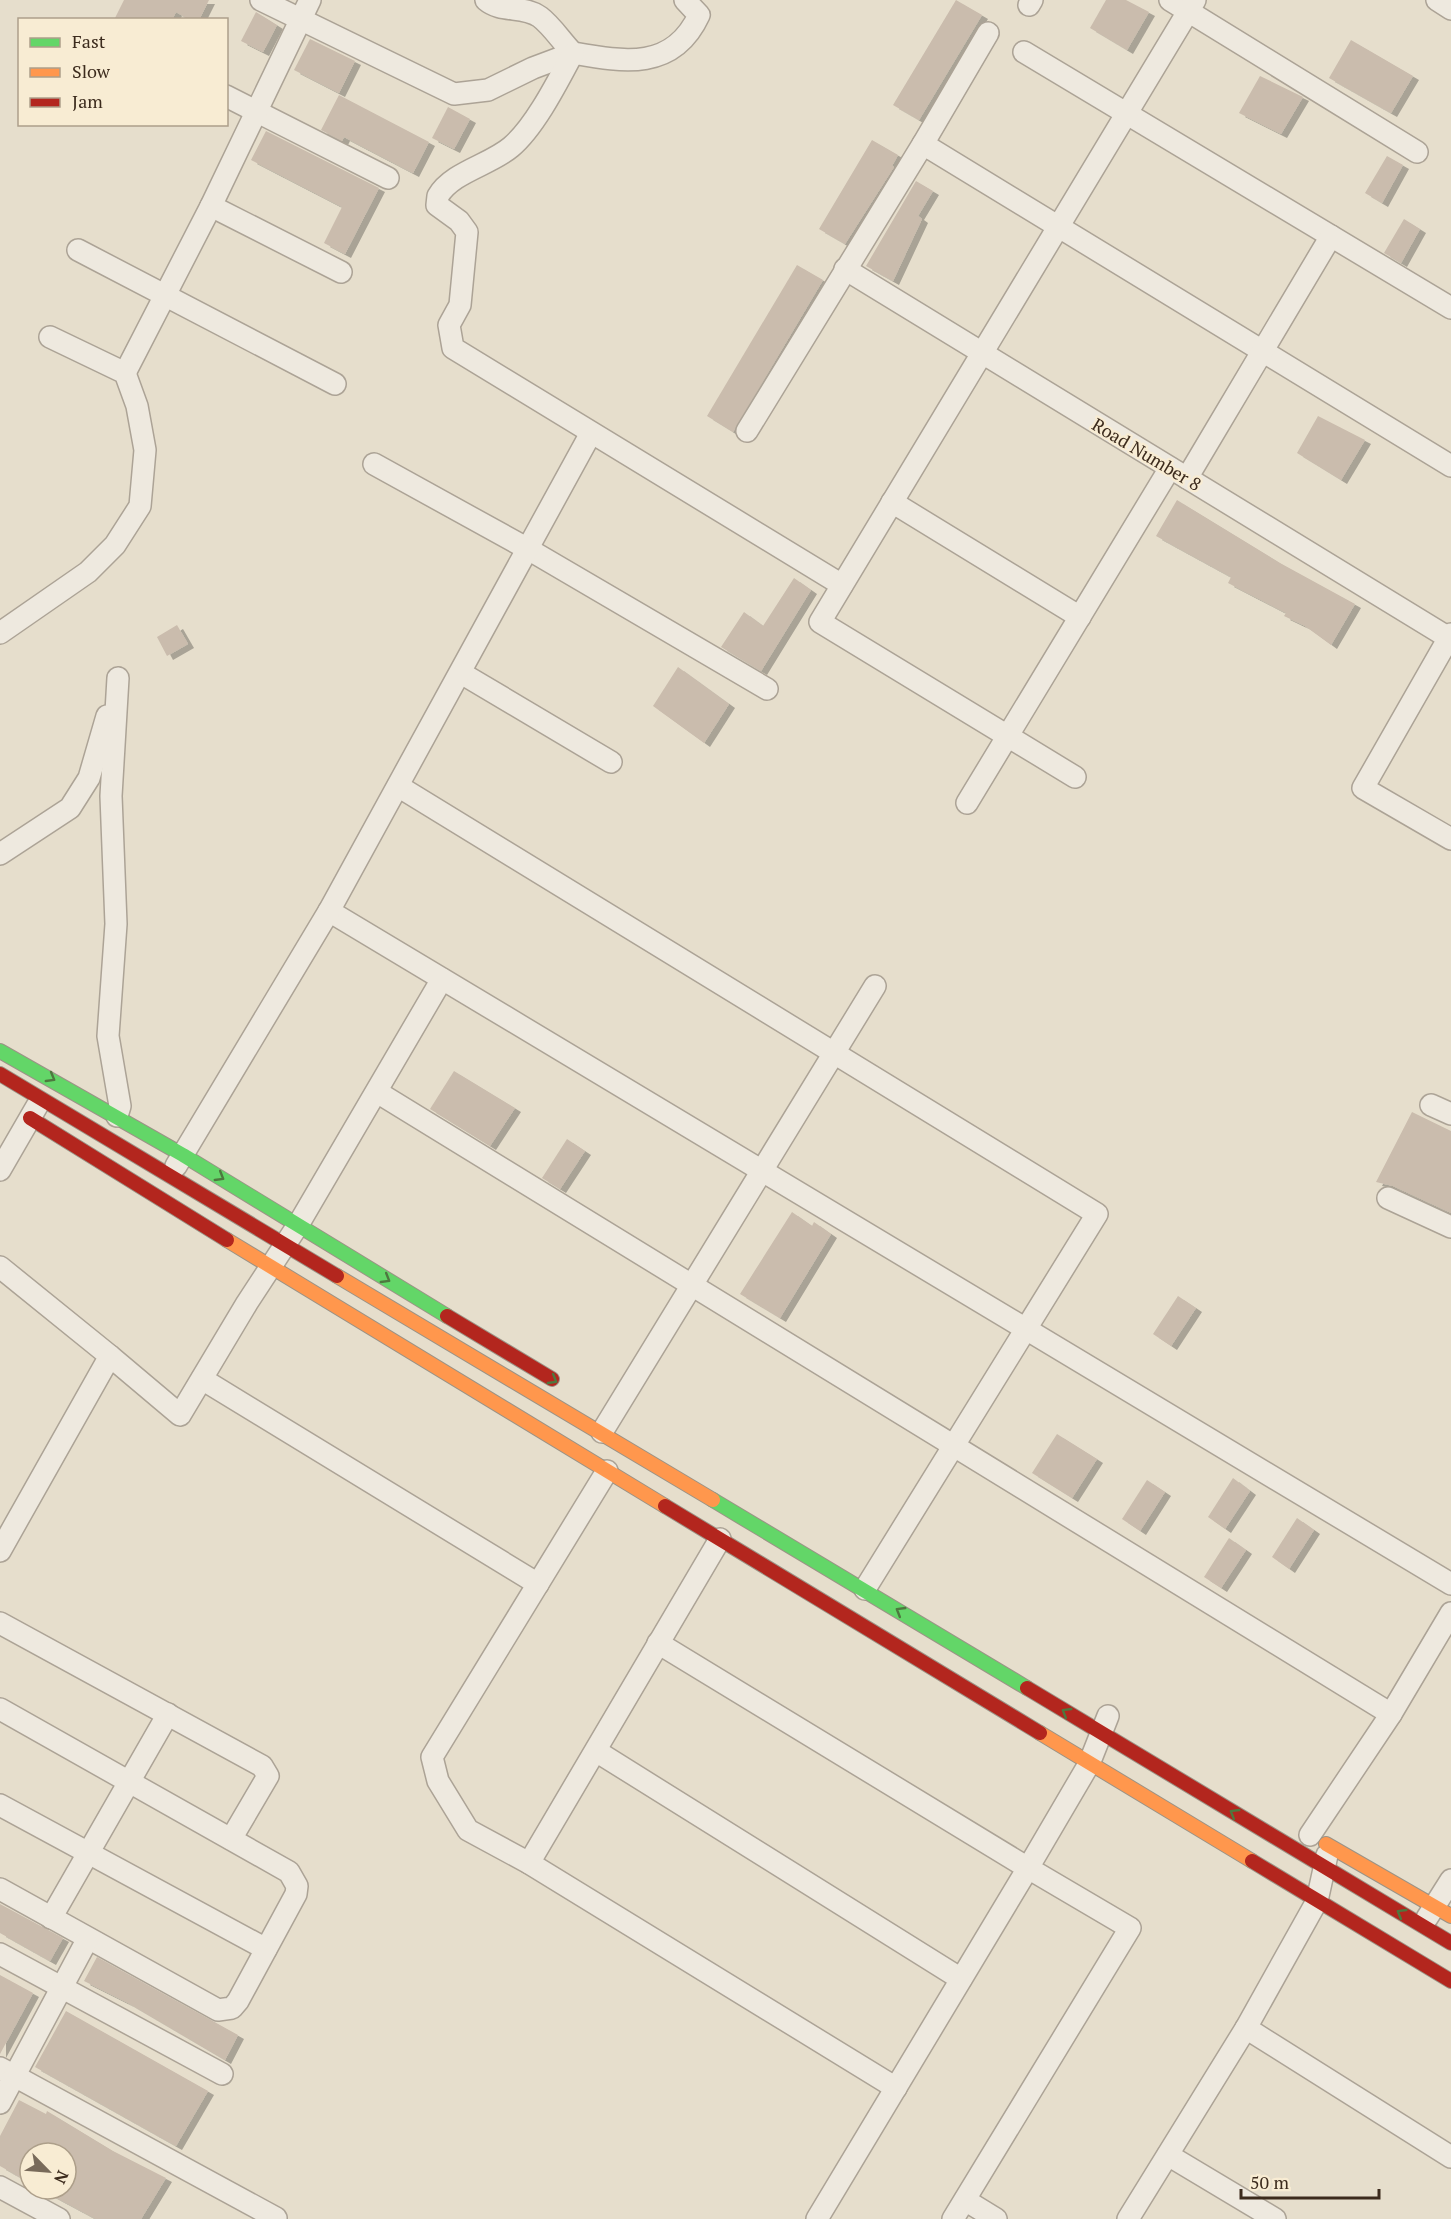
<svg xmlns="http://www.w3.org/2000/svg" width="1451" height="2219" viewBox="0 0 1451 2219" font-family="'PT Serif',serif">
<defs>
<filter id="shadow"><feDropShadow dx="6" dy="4" stdDeviation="0" flood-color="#0004"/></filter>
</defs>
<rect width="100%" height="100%" fill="#e6decc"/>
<g fill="#cabcad" filter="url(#shadow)">
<polygon points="124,0 209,0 199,20 190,20 176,12 172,20 114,20"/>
<polygon points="956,0 982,15 919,120 893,105"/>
<polygon points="1106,0 1126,0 1149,12 1127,50 1090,28"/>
<polygon points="256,12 277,25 263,52 241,41"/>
<polygon points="310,39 355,61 339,93 294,70"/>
<polygon points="1351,40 1413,76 1391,113 1329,78"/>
<polygon points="1260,76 1303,97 1281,134 1239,113"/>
<polygon points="339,95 429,142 413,173 344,137 342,141 321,130"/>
<polygon points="448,107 470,119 454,149 432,138"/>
<polygon points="266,131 379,188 345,254 324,243 342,207 251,160"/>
<polygon points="872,140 898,155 892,166 894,167 845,244 819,229"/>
<polygon points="1387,156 1403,165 1382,203 1365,193"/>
<polygon points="916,181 933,191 918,216 922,219 893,281 866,266"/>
<polygon points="1404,219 1420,229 1401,263 1384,253"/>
<polygon points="797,265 823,280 733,432 707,416"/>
<polygon points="1318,416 1365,440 1341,480 1297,453"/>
<polygon points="1177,500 1280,563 1355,604 1331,645 1305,626 1284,616 1286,613 1228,583 1231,577 1156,536"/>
<polygon points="794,578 811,590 761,671 721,647 744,612 763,626"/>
<polygon points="177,625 188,644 167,656 157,637"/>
<polygon points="678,667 729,704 704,743 653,706"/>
<polygon points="454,1071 515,1108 490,1146 430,1109"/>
<polygon points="1412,1112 1451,1131 1451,1213 1393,1186 1376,1182"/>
<polygon points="567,1139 585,1151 560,1189 542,1178"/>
<polygon points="792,1212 812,1226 814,1222 831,1234 780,1318 740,1294"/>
<polygon points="1178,1296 1196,1308 1171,1346 1153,1334"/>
<polygon points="1057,1434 1097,1459 1072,1498 1032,1473"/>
<polygon points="1233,1478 1250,1491 1225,1529 1208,1517"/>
<polygon points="1147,1480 1165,1492 1140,1531 1122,1519"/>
<polygon points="1297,1518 1314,1530 1289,1569 1272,1557"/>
<polygon points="1229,1538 1246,1550 1221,1588 1204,1577"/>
<polygon points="0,1904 63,1938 50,1961 0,1933"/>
<polygon points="97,1957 238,2035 225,2060 128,2003 84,1981"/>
<polygon points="0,1975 33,1993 0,2054"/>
<polygon points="66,2011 208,2091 176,2146 35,2067"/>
<polygon points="19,2100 46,2114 47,2111 113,2151 166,2178 141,2219 96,2219 40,2189 66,2189 66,2153 30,2153 30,2183 0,2166 0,2136"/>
</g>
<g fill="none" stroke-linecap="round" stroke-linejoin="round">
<g stroke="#aca396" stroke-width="24">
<g id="street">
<polyline points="261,0 454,94 488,90 533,68 573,53"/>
<path d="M486,0C501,13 524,5 540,17C552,26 562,42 573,53C624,62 673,71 699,15L685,0"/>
<polyline points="1170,0 1417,152"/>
<polyline points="1437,0 1451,9"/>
<polyline points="1029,5 1032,0"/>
<polyline points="1024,52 1451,308"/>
<path d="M573,53C558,81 535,127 511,147C490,165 452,172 438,196L437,205L459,221L467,232L460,305L449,325L453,348L842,585"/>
<polyline points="226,96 388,178"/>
<polyline points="923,144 988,33"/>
<polyline points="211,206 341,272"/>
<polyline points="78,250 335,384"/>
<polyline points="845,269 1449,638"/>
<polyline points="125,373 211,206 310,0"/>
<polyline points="747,431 923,144 1451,466"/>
<polyline points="374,464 528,549 767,689"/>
<polyline points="1187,478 1331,236"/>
<polyline points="892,502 1080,617"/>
<polyline points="0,633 88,572 115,545 140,506 145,450 137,406 125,373 50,337"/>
<polyline points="1451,634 1363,788 1451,839"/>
<polyline points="461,673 611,762"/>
<polyline points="1075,777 820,622 1195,0"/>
<polyline points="398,786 1097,1214 865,1589"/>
<polyline points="967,803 1170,468"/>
<polyline points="0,854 70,808 89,778 107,716"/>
<polyline points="329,911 1451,1584"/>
<polyline points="377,1092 1391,1714"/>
<polyline points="1431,1105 1451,1114"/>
<polyline points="117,1116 120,1106 108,1036 116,924 111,796 118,678"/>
<polyline points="176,1166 329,911 591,433"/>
<polyline points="0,1170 37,1106"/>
<polyline points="1388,1198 1451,1227"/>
<polyline points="0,1267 110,1356 0,1551"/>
<polyline points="110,1356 180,1415 247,1303 298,1225 442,979"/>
<polyline points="202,1379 538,1584"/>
<polyline points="602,1432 875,986"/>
<polyline points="607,1471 432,1757 438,1781 468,1830 529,1863 896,2088"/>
<polyline points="0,1623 262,1766 268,1776 231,1839"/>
<polyline points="658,1643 1028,1868 817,2219"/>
<polyline points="0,1709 289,1872 297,1886 296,1894 238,2001 232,2008 218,2010 0,1889"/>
<polyline points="596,1751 961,1979"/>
<polyline points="0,1805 266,1949"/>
<polyline points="1310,1835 1391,1714 1451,1613"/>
<polyline points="529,1863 720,1539"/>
<polyline points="51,1918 168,1714"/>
<polyline points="1427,1918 1451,1880"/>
<polyline points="0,1954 222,2074"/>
<polyline points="1246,2028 1451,2157"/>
<polyline points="0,2068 276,2218"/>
<polyline points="0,2103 86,1942"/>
<polyline points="1168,2155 1275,2219"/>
<polyline points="0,2187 59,2219"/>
<polyline points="965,2200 996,2219"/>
<polyline points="953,2219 1130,1928 1028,1868 1089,1764 1108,1716"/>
<polyline points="1128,2219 1246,2028 1317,1901 1327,1855"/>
</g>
</g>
<g stroke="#9b9386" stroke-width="16">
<g id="fast">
<polyline points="0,1051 183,1155 447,1316"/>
<polyline points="713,1500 1027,1688"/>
</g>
</g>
<g stroke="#9b9386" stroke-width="16">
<g id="slow">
<polyline points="227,1240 665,1506"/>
<polyline points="337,1276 713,1500"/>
<polyline points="1040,1733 1252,1861"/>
<polyline points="1326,1844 1451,1916"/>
</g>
</g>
<g stroke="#9b9386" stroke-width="16">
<g id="jam">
<polyline points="0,1074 337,1276"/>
<polyline points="30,1118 227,1240"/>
<polyline points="447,1316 552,1379"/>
<polyline points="665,1506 1040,1733"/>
<polyline points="1027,1688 1451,1943"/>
<polyline points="1252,1861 1451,1981"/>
</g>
</g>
<use href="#street" stroke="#eee9df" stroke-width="21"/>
<use href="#fast" stroke="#63d668" stroke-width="14"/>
<use href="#slow" stroke="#ff974d" stroke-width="14"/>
<use href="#jam" stroke="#b3261e" stroke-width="14"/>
</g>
<defs><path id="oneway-chevron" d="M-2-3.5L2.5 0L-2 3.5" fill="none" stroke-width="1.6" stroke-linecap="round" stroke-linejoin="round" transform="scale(1.5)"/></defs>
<g stroke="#4e783f">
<use href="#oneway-chevron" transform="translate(51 1078) rotate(30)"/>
<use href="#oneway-chevron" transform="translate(220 1177) rotate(31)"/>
<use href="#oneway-chevron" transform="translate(386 1279) rotate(31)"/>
<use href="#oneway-chevron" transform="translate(553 1380) rotate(31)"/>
<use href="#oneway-chevron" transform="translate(900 1611) rotate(-149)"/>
<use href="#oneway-chevron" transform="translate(1066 1712) rotate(-149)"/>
<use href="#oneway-chevron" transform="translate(1234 1813) rotate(-149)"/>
<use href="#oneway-chevron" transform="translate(1401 1913) rotate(-149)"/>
</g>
<g text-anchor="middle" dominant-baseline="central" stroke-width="4.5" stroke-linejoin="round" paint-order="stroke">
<g font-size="18" fill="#3c2b1d" stroke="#f8ecd3">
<text transform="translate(1147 454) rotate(31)">Road Number 8</text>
</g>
</g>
<rect x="18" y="18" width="210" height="108" fill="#f8ecd3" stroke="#ad9f8a" stroke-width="1.5"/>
<rect x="30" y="38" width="30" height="9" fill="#63d668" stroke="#ad9f8a" stroke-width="1.5"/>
<text x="72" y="48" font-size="18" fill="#3c2b1d">Fast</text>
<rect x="30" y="68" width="30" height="9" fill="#ff974d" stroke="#ad9f8a" stroke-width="1.5"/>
<text x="72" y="78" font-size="18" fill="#3c2b1d">Slow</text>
<rect x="30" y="98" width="30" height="9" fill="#b3261e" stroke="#ad9f8a" stroke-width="1.5"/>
<text x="72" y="108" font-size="18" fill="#3c2b1d">Jam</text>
<g transform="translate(48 2171) rotate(115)"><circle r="28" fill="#f8ecd3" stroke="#ad9f8a" stroke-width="1.5"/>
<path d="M0-4.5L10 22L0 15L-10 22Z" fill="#786a5a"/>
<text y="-9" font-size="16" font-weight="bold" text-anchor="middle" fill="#3c2b1d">N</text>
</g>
<path d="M1241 2189v9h138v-9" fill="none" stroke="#3c2b1d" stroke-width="3"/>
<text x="1250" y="2189" font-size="18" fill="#3c2b1d" stroke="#f8ecd3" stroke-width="4.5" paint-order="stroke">50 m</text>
</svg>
